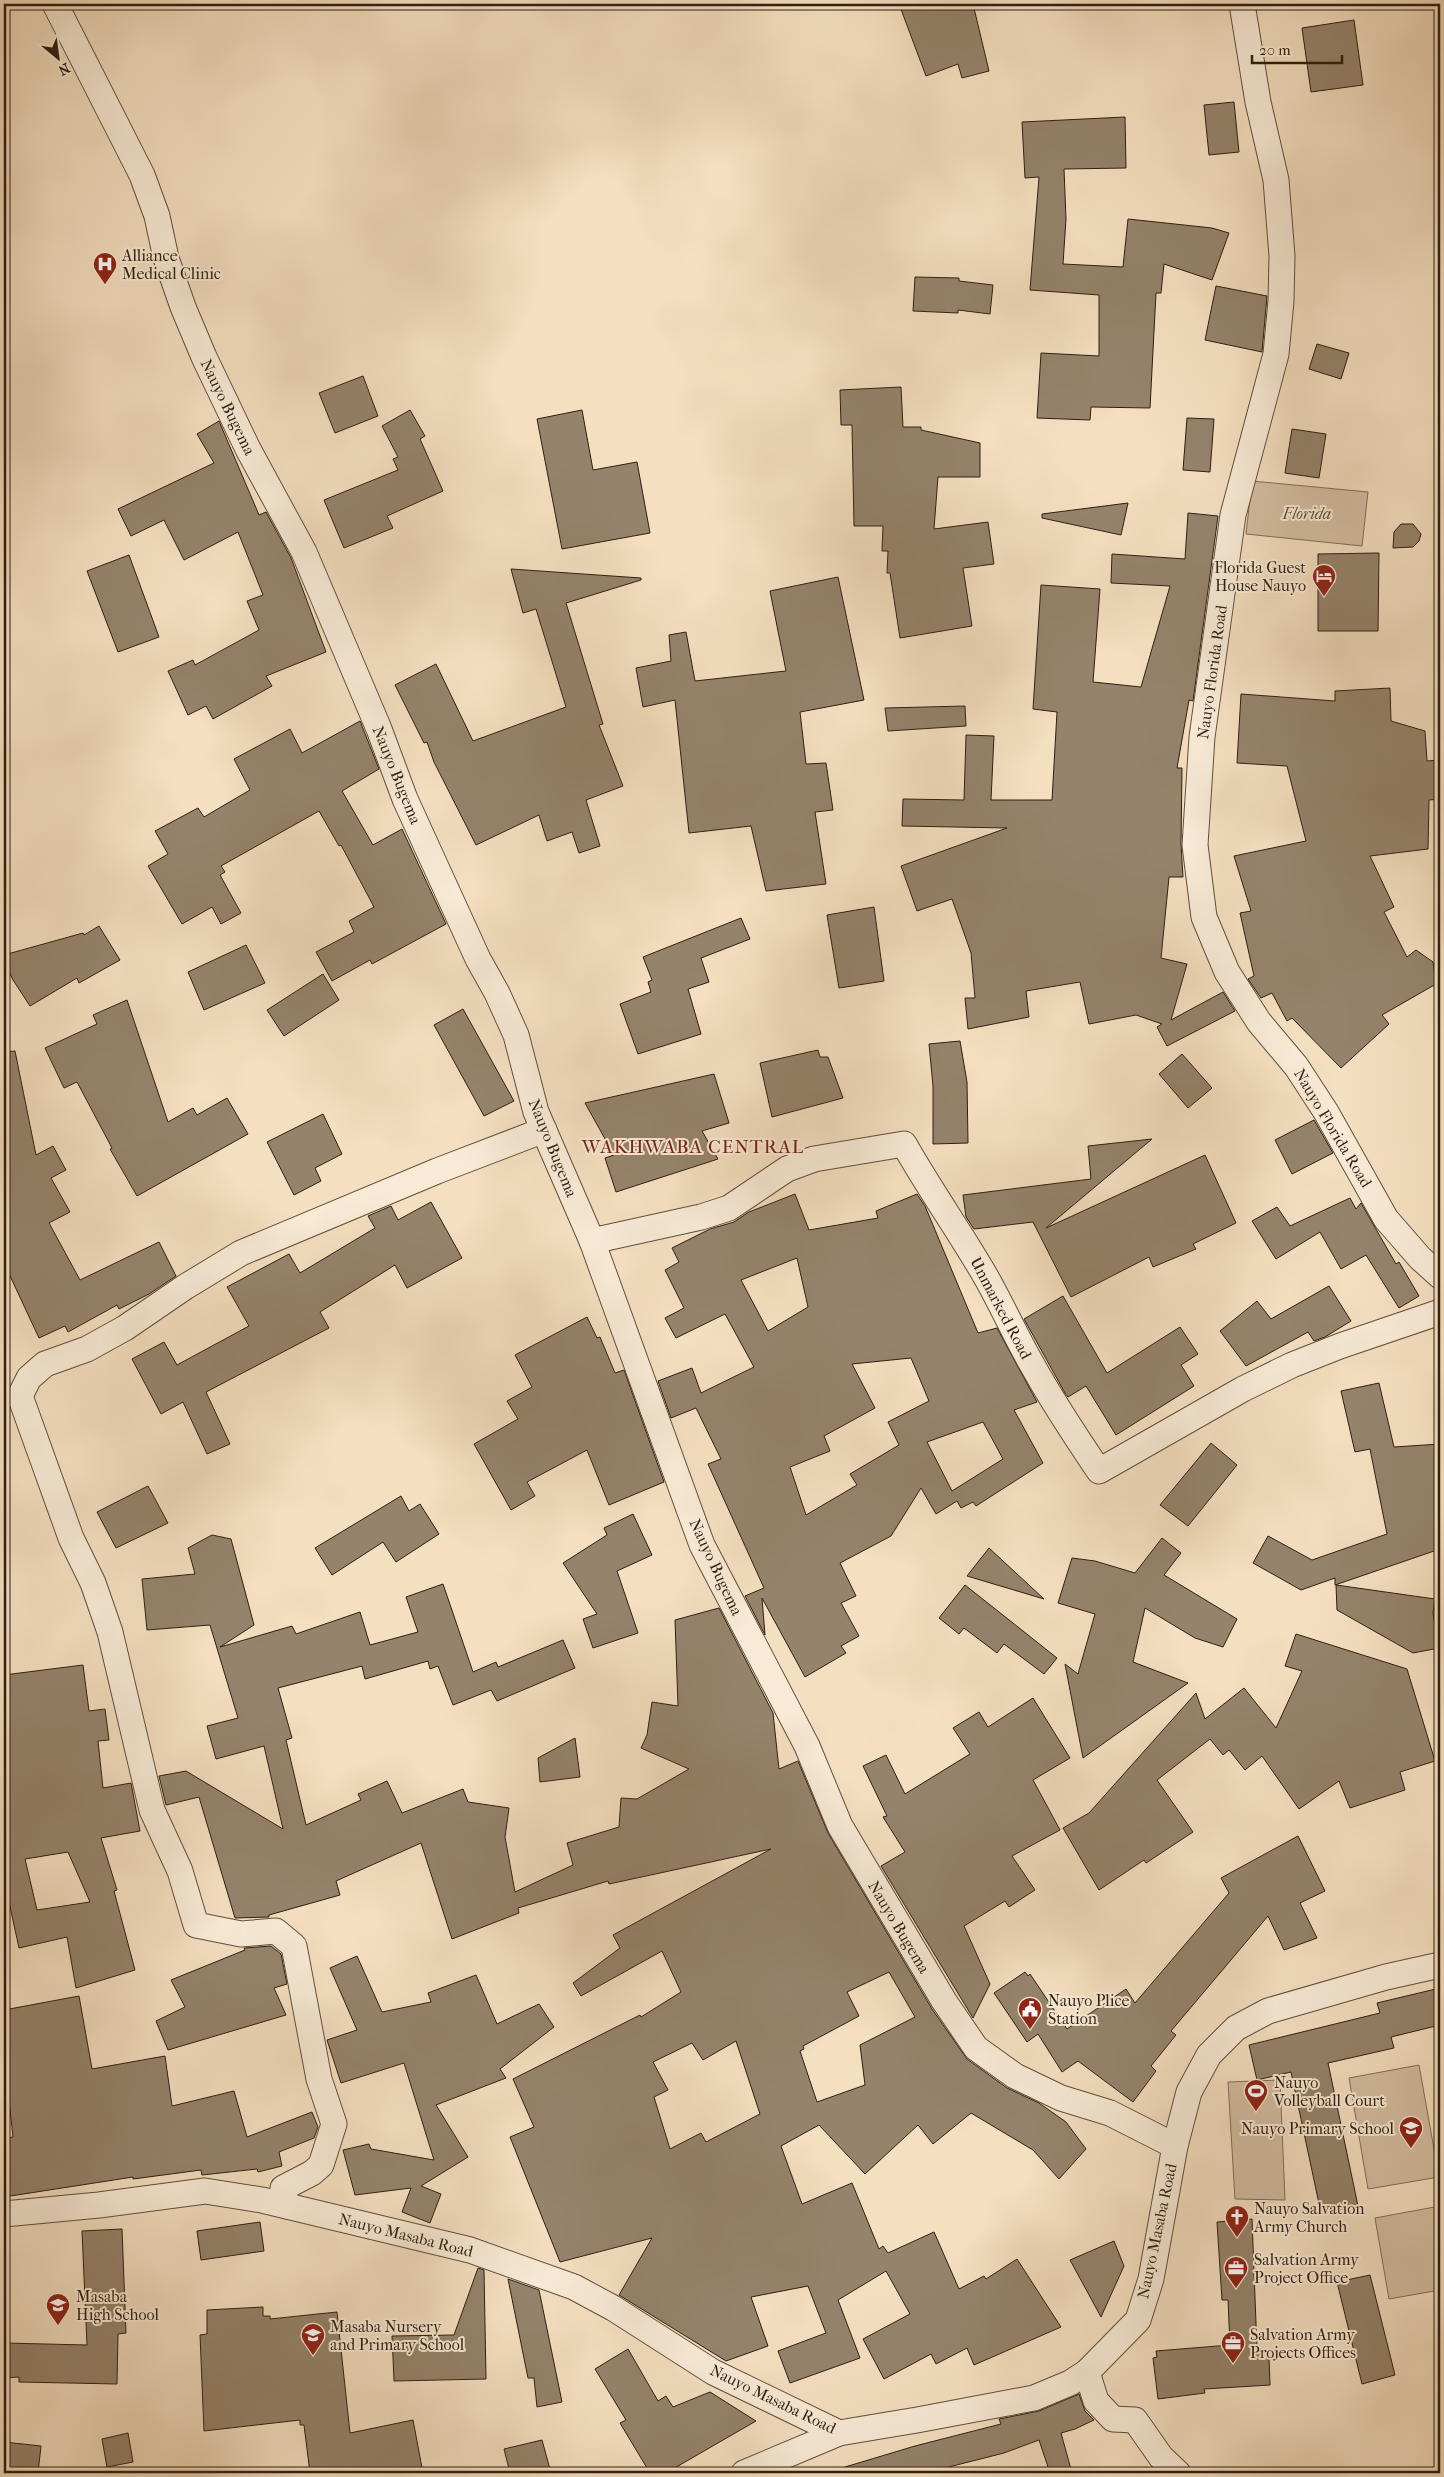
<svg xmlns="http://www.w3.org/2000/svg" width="1444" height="2477" viewBox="0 0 1444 2477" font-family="'IM FELL French Canon',serif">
<rect width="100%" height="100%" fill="#f4dfc0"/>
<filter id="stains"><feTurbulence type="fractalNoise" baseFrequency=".004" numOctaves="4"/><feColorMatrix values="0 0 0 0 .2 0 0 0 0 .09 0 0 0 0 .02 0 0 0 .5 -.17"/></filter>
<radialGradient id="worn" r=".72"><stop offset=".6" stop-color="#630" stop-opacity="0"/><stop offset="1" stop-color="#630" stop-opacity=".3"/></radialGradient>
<g fill="#d3bea2" stroke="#816e59">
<polygon points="1252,481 1368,492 1362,546 1246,534"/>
<polygon points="1419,2065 1439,2177 1368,2189 1349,2078"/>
<polygon points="1280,2080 1285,2200 1235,2199 1228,2082"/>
<polygon points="1440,2206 1440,2290 1389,2299 1375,2218"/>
</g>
<g fill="#95836c" stroke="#2f1f10" fill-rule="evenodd">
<polygon points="899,4 973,4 989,71 962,78 958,64 926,76"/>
<polygon points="1354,20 1363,85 1311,92 1302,28"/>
<polygon points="1234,102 1239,152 1209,155 1204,105"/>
<polygon points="1125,117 1126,168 1064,169 1066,219 1063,264 1123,267 1128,219 1212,228 1229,233 1212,280 1164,264 1161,293 1156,293 1150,408 1091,407 1090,420 1037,418 1041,353 1099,356 1099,295 1030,290 1039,177 1025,178 1022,122"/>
<polygon points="915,277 959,278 959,281 993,285 990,314 958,310 958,313 913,311"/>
<polygon points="1216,286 1267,296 1262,352 1205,340"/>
<polygon points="1317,344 1349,353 1341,379 1309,369"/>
<polygon points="363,376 378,416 335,433 319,393"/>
<polygon points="901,387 903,427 921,427 921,430 980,443 980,477 938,477 934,529 988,522 994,564 963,568 972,626 900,638 890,573 887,573 888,551 882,551 883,526 854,526 852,425 841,425 840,390"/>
<polygon points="410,410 425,436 420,439 443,491 387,516 393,528 344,548 324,500 398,470 393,459 398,457 382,426"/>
<polygon points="582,410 593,470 637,462 650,533 562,549 537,419"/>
<polygon points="1187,418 1214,419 1210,472 1183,470"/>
<polygon points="219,421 259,515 266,512 291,558 326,652 266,676 272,686 213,719 206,706 188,715 168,671 193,660 195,665 259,630 247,601 263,595 238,532 184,560 164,520 131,536 118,509 214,463 197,434"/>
<polygon points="1292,429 1326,434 1319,478 1285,473"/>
<polygon points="1128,503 1121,535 1042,518 1042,514"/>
<polygon points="1188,513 1218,516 1193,701 1189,700 1177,768 1182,768 1181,844 1183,877 1169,877 1161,958 1187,964 1171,1020 1223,992 1235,1011 1167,1046 1157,1027 1162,1024 1136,1015 1089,1024 1080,982 1026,991 1029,1017 968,1029 965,998 975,998 971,953 952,899 917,911 901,866 1007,828 902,826 903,799 964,800 966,735 994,736 991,800 1052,800 1057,712 1033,709 1041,585 1100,589 1093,682 1141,687 1170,586 1111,583 1112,554 1185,559"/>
<polygon points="1401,524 1413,524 1421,534 1419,541 1413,547 1393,548 1394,532"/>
<polygon points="1379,553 1378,631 1318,631 1318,554"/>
<polygon points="129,555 159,637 118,652 87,571"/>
<polygon points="511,569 641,578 641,580 566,603 603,724 599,725 623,786 586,800 600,846 579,853 572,832 547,841 539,815 476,845 434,762 427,742 424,743 395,685 436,664 473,741 566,707 536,609 523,613"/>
<polygon points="838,577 864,700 800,712 806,764 826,763 833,810 815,812 826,884 766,891 751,826 689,833 675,700 643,707 636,668 671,661 669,635 686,632 695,681 786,671 770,591"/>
<polygon points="1390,688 1391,721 1425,731 1427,761 1440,760 1440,799 1429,800 1428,849 1370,856 1394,907 1384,912 1407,957 1416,950 1433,962 1436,984 1382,1015 1389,1024 1341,1068 1292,1018 1287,1021 1272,993 1261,998 1248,979 1254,976 1240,913 1251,911 1234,856 1306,841 1287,766 1237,763 1241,694 1335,701 1335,691"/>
<polygon points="965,706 966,726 888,731 885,708"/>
<polygon points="360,721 379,769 342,791 373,845 402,829 446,924 372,964 370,960 332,981 316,952 354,932 349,921 374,907 341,845 339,846 319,811 221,866 225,872 220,875 241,913 221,924 212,907 182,924 148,866 168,854 155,831 198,808 204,817 250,790 234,759 290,729 302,753"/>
<polygon points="874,907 884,981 839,988 827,915"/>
<polygon points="741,918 750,939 701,958 709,982 688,989 701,1034 638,1054 620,1004 651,992 648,982 652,980 643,957"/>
<polygon points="99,926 120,960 79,983 77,978 30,1006 13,980 4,960 4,955 83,933 84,935"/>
<polygon points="246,945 265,983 204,1010 188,972"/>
<polygon points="323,974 339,1000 284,1036 267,1010"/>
<polygon points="127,1000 168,1122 193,1108 197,1115 227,1098 248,1134 137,1196 110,1149 112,1148 77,1082 64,1088 45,1048 97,1024 93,1015"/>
<polygon points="463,1009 514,1101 484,1116 434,1025"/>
<polygon points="960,1041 967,1082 968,1143 933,1144 933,1086 929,1044"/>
<polygon points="818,1050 820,1057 828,1057 843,1098 772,1117 760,1063"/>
<polygon points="15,1051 36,1155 53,1146 66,1170 51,1178 70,1212 49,1223 80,1280 159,1242 176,1276 149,1294 119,1309 117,1305 68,1332 65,1326 39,1338 4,1263 4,1052"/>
<polygon points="1182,1054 1212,1088 1188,1108 1159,1074"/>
<polygon points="714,1074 729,1123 702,1131 718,1159 616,1192 605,1158 614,1155 585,1103"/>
<polygon points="323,1114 342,1154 315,1168 321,1181 294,1195 267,1142"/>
<polygon points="1314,1120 1333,1153 1292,1174 1275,1140"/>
<polygon points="1152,1139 1046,1228 1205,1155 1236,1223 1193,1244 1196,1249 1153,1267 1149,1257 1071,1297 1033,1222 974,1229 966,1217 963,1195 1091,1179 1088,1146"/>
<path d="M795,1194L809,1230L878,1218L876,1211L917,1194L925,1206L978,1333L997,1328L1037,1402L1014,1410L1043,1463L976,1506L973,1502L961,1508L957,1501L936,1514L921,1488L891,1536L840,1563L856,1596L841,1603L859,1636L841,1646L846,1653L805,1677L762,1598L765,1635L745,1596L764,1588L708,1464L721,1459L696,1408L671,1418L658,1381L692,1368L701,1393L754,1367L725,1314L676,1338L665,1318L684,1308L665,1270L679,1262L672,1248L710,1229L734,1222L749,1212ZM797,1258L808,1307L768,1331L741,1280ZM911,1358L929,1401L888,1422L899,1445L850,1474L857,1485L806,1515L790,1467L830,1451L824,1436L875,1408L852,1364ZM983,1422L1003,1459L952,1491L927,1442Z"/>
<polygon points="1350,1198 1356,1209 1361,1203 1396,1264 1399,1262 1419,1296 1399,1308 1366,1255 1341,1269 1320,1232 1276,1259 1252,1221 1277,1207 1290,1226"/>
<polygon points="431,1202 462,1258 407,1288 395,1265 320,1312 329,1328 206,1392 230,1444 207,1454 183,1402 161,1414 132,1359 164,1342 177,1365 249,1326 227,1287 289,1254 300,1273 375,1228 368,1216 391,1206 398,1220"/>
<polygon points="1329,1286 1351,1321 1325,1337 1314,1341 1308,1332 1246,1366 1220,1331 1257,1301 1271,1319"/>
<polygon points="1063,1296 1107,1373 1180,1327 1198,1354 1181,1365 1194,1386 1116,1435 1086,1386 1068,1397 1065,1393 1024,1319"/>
<polygon points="587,1317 597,1338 600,1337 615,1373 624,1370 664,1482 609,1505 587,1450 527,1482 535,1496 511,1510 474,1444 518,1419 507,1401 532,1387 515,1355"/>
<polygon points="1379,1383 1394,1447 1440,1444 1440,1549 1335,1585 1335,1578 1301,1590 1253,1563 1268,1536 1312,1560 1387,1534 1370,1449 1355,1452 1341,1391"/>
<polygon points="1211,1443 1237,1465 1188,1526 1160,1505"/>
<polygon points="148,1486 168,1523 116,1548 97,1512"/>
<polygon points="401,1496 409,1511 420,1504 439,1534 396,1562 383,1542 332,1575 315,1548"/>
<polygon points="633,1514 652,1555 617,1571 638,1633 593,1648 583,1619 597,1614 563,1563 607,1535 604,1528"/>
<path d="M212,1535L231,1539L254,1625L220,1647L292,1626L296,1634L360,1612L370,1645L418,1632L406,1597L443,1584L473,1672L496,1662L498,1667L563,1640L575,1668L497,1701L491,1690L453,1705L438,1666L430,1669L428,1661L365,1679L362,1666L278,1688L292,1738L286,1740L306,1825L361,1800L358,1794L387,1781L402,1813L463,1789L468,1802L509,1808L505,1837L515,1892L573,1865L567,1843L619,1827L621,1798L637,1799L689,1769L641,1748L647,1735L652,1702L678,1706L675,1620L719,1608L773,1713L779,1769L798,1761L828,1833L932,2009L967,2059L1007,2088L1039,2103L1066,2122L1086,2149L1059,2179L1033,2150L971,2113L933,2144L918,2125L865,2174L819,2125L781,2146L802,2204L852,2183L879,2249L883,2246L888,2253L934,2232L959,2289L984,2276L986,2279L1017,2259L1061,2327L974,2365L967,2348L936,2364L931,2354L884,2379L863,2339L910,2314L886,2271L838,2300L860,2358L790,2383L778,2351L826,2333L808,2286L751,2297L768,2346L726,2361L619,2295L652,2238L560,2262L510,2137L534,2127L513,2079L640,2015L641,2017L681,1992L662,1951L581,1996L573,1983L620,1948L613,1935L771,1849L609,1884L608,1881L518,1908L519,1913L452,1939L421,1843L336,1881L340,1895L269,1915V1917L235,1918L199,1797L166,1805L159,1776L186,1771L283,1829L264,1746L216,1759L207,1726L238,1718L210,1625L147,1630L142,1579L195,1574L188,1548ZM889,1972L915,2017L860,2045L865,2085L817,2102L800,2051L804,2049L803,2046L859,2016L847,1992ZM736,2041L760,2114L706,2142L701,2133L670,2149L654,2097L668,2090L653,2062L692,2043L703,2060Z"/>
<polygon points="1162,1538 1181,1553 1164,1575 1237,1619 1223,1647 1195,1638 1145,1608 1133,1662 1188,1683 1083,1758 1065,1664 1078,1674 1095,1614 1058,1603 1072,1558 1095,1561 1135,1573"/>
<polygon points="989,1548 1044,1599 967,1576"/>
<polygon points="965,1585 1057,1658 1044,1674 1004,1644 997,1653 964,1628 959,1634 939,1618"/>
<polygon points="1336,1585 1435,1599 1433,1613 1439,1648 1413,1653 1337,1610"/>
<polygon points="1296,1634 1407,1669 1435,1761 1400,1772 1405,1790 1350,1808 1339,1781 1299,1809 1262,1756 1245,1770 1229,1750 1223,1755 1210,1739 1157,1780 1193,1832 1146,1863 1144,1860 1099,1890 1063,1828 1089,1813 1196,1693 1205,1719 1244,1688 1276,1728 1302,1671 1285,1666"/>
<path d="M83,1665L89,1711L105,1709L109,1740L98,1741L103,1788L131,1783L140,1831L101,1838L117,1890L114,1891L135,1970L76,1988L67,1937L19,1948L4,1879V1675ZM68,1852L90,1902L37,1910L25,1859Z"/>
<polygon points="1033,1698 1070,1758 1033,1780 1060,1830 1012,1856 1035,1890 1009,1907 1005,1901 964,1926 990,1984 973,2018 881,1866 905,1852 883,1817 887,1816 863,1766 886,1755 905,1794 970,1754 953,1728 979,1712 988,1727"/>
<polygon points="575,1738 580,1777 540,1782 538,1758"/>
<polygon points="1298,1836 1325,1891 1300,1903 1317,1938 1284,1950 1268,1916 1171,2031 1176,2035 1151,2066 1156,2071 1133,2102 1078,2061 1062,2072 1038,2034 1027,2042 994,1993 1025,1972 1028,1976 1030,1974 1067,2029 1126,1989 1135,2003 1229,1893 1221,1878"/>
<polygon points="271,1946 281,1954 287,1984 274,1988 286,2015 168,2050 156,2021 185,2007 171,1980 245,1950 244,1948"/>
<polygon points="357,1956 382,2012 431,2002 428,1993 476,1975 497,2024 539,2004 554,2027 500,2069 506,2078 436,2105 468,2157 421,2186 441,2194 430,2223 402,2212 411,2188 355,2195 343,2150 369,2144 371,2149 434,2160 404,2063 341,2083 327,2040 357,2030 330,1968"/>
<polygon points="1440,1988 1440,2025 1391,2037 1394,2048 1328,2063 1358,2206 1321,2213 1291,2072 1257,2080 1249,2045 1380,2013 1377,2003"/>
<polygon points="79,1996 92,2069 165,2056 172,2106 234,2091 247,2137 312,2112 318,2127 314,2138 279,2152 282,2166 258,2172 257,2169 202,2175 201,2170 133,2179 133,2177 4,2197 4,2138 13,2137 4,2055 4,2010"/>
<polygon points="1252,2219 1257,2349 1263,2349 1264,2358 1269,2357 1270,2385 1204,2389 1205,2393 1158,2399 1153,2358 1157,2357 1156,2351 1230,2345 1228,2300 1222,2300 1217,2222"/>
<polygon points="260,2222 264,2251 201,2260 197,2231"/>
<polygon points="122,2229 126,2333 118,2334 117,2384 19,2382 19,2377 4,2378 4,2343 87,2345 82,2231"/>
<polygon points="1114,2241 1124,2266 1101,2317 1070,2260"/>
<polygon points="478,2268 484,2270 486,2379 394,2381 392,2336 454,2335"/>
<polygon points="1370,2275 1395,2375 1362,2384 1337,2282"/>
<polygon points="508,2279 539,2290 562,2402 537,2407 534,2378 528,2378"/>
<polygon points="263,2307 263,2316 270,2316 270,2319 337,2312 350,2433 413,2420 423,2473 310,2473 304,2425 300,2425 300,2420 204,2431 200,2335 207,2334 207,2310"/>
<polygon points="628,2349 658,2401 666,2396 673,2407 710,2392 756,2421 666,2473 650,2473 620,2423 626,2420 595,2369"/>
<polygon points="1079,2394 1085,2411 1094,2420 1075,2429 1061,2433 1072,2473 1050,2473 1039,2440 1004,2453 925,2473 846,2473 845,2467 915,2446 1001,2424 999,2419 1039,2411"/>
<polygon points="128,2433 133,2462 107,2467 102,2439"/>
<polygon points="542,2440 551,2473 510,2473 504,2449"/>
<polygon points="4,2442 41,2446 38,2473 4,2473"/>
</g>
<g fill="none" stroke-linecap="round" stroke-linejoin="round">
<g stroke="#604f3c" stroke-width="27">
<g id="street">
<polyline points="55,4 142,175 157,216 166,258 183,307 204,357 248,449 304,552 379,729 405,799 478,959 497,993 516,1035 536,1112 592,1241 702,1545 807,1746 840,1826 944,2001 976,2048 1015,2076 1061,2098 1110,2113 1175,2146"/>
<polyline points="1242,4 1258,102 1276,180 1282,256 1281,301 1276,354 1233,515 1202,737 1195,845 1204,917 1227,972 1259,1022 1296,1066 1326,1112 1386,1219 1420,1258 1440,1276"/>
<path d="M592,1241L701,1217L729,1208L787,1169L814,1159L904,1144C930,1190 960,1232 986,1277C1003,1307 1017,1339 1034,1368C1054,1404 1076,1437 1099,1471L1243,1389L1292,1365L1340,1346L1440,1312"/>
<polyline points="287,2206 283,2188 312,2173 321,2165 334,2124 319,2079 294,1946 276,1931 241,1934 196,1925 180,1871 152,1810 110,1632 93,1583 71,1538 20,1396 29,1378 45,1364 87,1349 125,1328 185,1287 241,1253 437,1171 544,1130"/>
<polyline points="4,2214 99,2205 205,2191 262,2200 470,2250 574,2287 613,2308 713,2372 839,2433 917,2420 1034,2398 1070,2383 1087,2372 1138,2320 1151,2279 1175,2146 1189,2092 1209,2055 1236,2028 1268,2011 1386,1977 1440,1965"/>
<polyline points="1087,2372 1096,2401 1113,2419 1135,2420 1161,2457 1178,2473"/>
<polyline points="744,2473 839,2433"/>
</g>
</g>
<use href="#street" stroke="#f8ead6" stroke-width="25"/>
</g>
<defs>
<g id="hospital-pin" transform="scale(1.25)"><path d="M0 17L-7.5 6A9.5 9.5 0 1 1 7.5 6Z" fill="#8f2418" stroke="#f8ead6"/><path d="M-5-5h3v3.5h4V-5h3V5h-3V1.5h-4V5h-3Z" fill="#fff"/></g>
<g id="hotel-pin" transform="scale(1.25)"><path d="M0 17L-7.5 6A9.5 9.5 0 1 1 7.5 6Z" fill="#8f2418" stroke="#f8ead6"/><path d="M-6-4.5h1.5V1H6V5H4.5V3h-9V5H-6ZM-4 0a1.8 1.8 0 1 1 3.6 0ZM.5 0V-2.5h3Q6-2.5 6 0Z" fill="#fff"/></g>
<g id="civic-pin" transform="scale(1.25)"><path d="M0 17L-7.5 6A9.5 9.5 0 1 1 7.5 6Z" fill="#8f2418" stroke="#f8ead6"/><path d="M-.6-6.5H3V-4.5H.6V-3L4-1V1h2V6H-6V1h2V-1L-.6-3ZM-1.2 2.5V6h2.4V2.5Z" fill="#fff"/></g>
<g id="stadium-pin" transform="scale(1.25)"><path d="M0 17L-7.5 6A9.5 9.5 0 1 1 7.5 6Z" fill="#8f2418" stroke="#f8ead6"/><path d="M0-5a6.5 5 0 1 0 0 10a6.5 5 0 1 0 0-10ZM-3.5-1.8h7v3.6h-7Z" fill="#fff"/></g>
<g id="school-pin" transform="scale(1.25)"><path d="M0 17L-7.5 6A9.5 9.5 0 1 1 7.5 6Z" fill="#8f2418" stroke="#f8ead6"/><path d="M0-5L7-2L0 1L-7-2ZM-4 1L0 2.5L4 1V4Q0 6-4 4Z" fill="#fff"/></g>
<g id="church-pin" transform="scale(1.25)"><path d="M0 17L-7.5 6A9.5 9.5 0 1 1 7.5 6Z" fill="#8f2418" stroke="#f8ead6"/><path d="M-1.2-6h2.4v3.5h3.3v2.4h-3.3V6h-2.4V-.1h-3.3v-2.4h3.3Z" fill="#fff"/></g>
<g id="office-pin" transform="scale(1.25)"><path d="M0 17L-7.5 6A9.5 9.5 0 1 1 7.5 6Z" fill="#8f2418" stroke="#f8ead6"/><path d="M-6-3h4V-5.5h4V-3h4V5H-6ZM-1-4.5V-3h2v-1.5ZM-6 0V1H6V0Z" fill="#fff"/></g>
</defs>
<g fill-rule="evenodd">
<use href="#hospital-pin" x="105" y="264"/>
<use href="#hotel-pin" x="1324" y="576"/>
<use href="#civic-pin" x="1030" y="2009"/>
<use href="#stadium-pin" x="1256" y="2091"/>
<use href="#school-pin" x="1411" y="2128"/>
<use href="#church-pin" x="1237" y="2217"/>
<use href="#office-pin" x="1236" y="2268"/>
<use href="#school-pin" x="58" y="2305"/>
<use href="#school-pin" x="313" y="2335"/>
<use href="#office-pin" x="1233" y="2343"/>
</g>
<g text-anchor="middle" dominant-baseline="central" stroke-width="4" stroke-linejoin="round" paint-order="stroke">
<g font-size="16" fill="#2f1f10" stroke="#f8ead6" text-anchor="start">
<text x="122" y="255">Alliance<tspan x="122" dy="18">Medical Clinic</tspan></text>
<text x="1306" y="567" text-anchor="end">Florida Guest<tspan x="1306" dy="18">House Nauyo</tspan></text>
<text x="1048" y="2000">Nauyo Plice<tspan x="1048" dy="18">Station</tspan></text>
<text x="1274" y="2082">Nauyo<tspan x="1274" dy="18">Volleyball Court</tspan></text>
<text x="1394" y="2128" text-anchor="end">Nauyo Primary School</text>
<text x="1254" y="2208">Nauyo Salvation<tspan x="1254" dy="18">Army Church</tspan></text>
<text x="1254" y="2259">Salvation Army<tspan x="1254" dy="18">Project Office</tspan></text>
<text x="76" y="2296">Masaba<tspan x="76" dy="18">High School</tspan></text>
<text x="330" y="2326">Masaba Nursery<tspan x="330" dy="18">and Primary School</tspan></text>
<text x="1250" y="2334">Salvation Army<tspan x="1250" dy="18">Projects Offices</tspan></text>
</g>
<g font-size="16" fill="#2f1f10" stroke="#f8ead6">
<text transform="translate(228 407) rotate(64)">Nauyo Bugema</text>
<text transform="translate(1212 672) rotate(-82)">Nauyo Florida Road</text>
<text transform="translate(397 775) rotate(68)">Nauyo Bugema</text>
<text transform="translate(1333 1128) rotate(59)">Nauyo Florida Road</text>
<text transform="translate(553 1148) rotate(68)">Nauyo Bugema</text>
<text transform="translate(1001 1308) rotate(62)">Unmarked Road</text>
<text transform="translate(716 1567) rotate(65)">Nauyo Bugema</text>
<text transform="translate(899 1927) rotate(59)">Nauyo Bugema</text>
<text transform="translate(1157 2231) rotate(-78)">Nauyo Masaba Road</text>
<text transform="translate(406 2235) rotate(14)">Nauyo Masaba Road</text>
<text transform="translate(773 2399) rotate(26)">Nauyo Masaba Road</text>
</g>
<g font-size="16" font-style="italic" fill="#604f3c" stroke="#f8ead6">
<text x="1307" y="513">Florida</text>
</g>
<g font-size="19" letter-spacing="1" fill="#7a1f14" stroke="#f8ead6">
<text x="693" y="1147">WAKHWABA CENTRAL</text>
</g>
</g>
<rect width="1444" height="2477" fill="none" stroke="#f4dfc0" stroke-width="20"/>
<rect x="5" y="5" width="1434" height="2467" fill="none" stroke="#2f1f10" stroke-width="2.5"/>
<rect x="10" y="10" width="1424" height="2457" fill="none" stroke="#2f1f10"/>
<g transform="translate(58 58) rotate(151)" stroke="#f8ead6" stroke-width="4" paint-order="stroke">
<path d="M0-4L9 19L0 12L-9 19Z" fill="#2f1f10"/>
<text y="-8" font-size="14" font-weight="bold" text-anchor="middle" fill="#2f1f10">N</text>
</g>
<path d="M1252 55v8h90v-8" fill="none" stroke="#2f1f10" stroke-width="2.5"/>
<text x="1259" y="55" font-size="15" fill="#2f1f10" stroke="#f8ead6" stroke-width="4" paint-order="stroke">20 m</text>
<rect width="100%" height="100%" filter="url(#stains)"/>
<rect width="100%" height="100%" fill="url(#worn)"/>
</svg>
